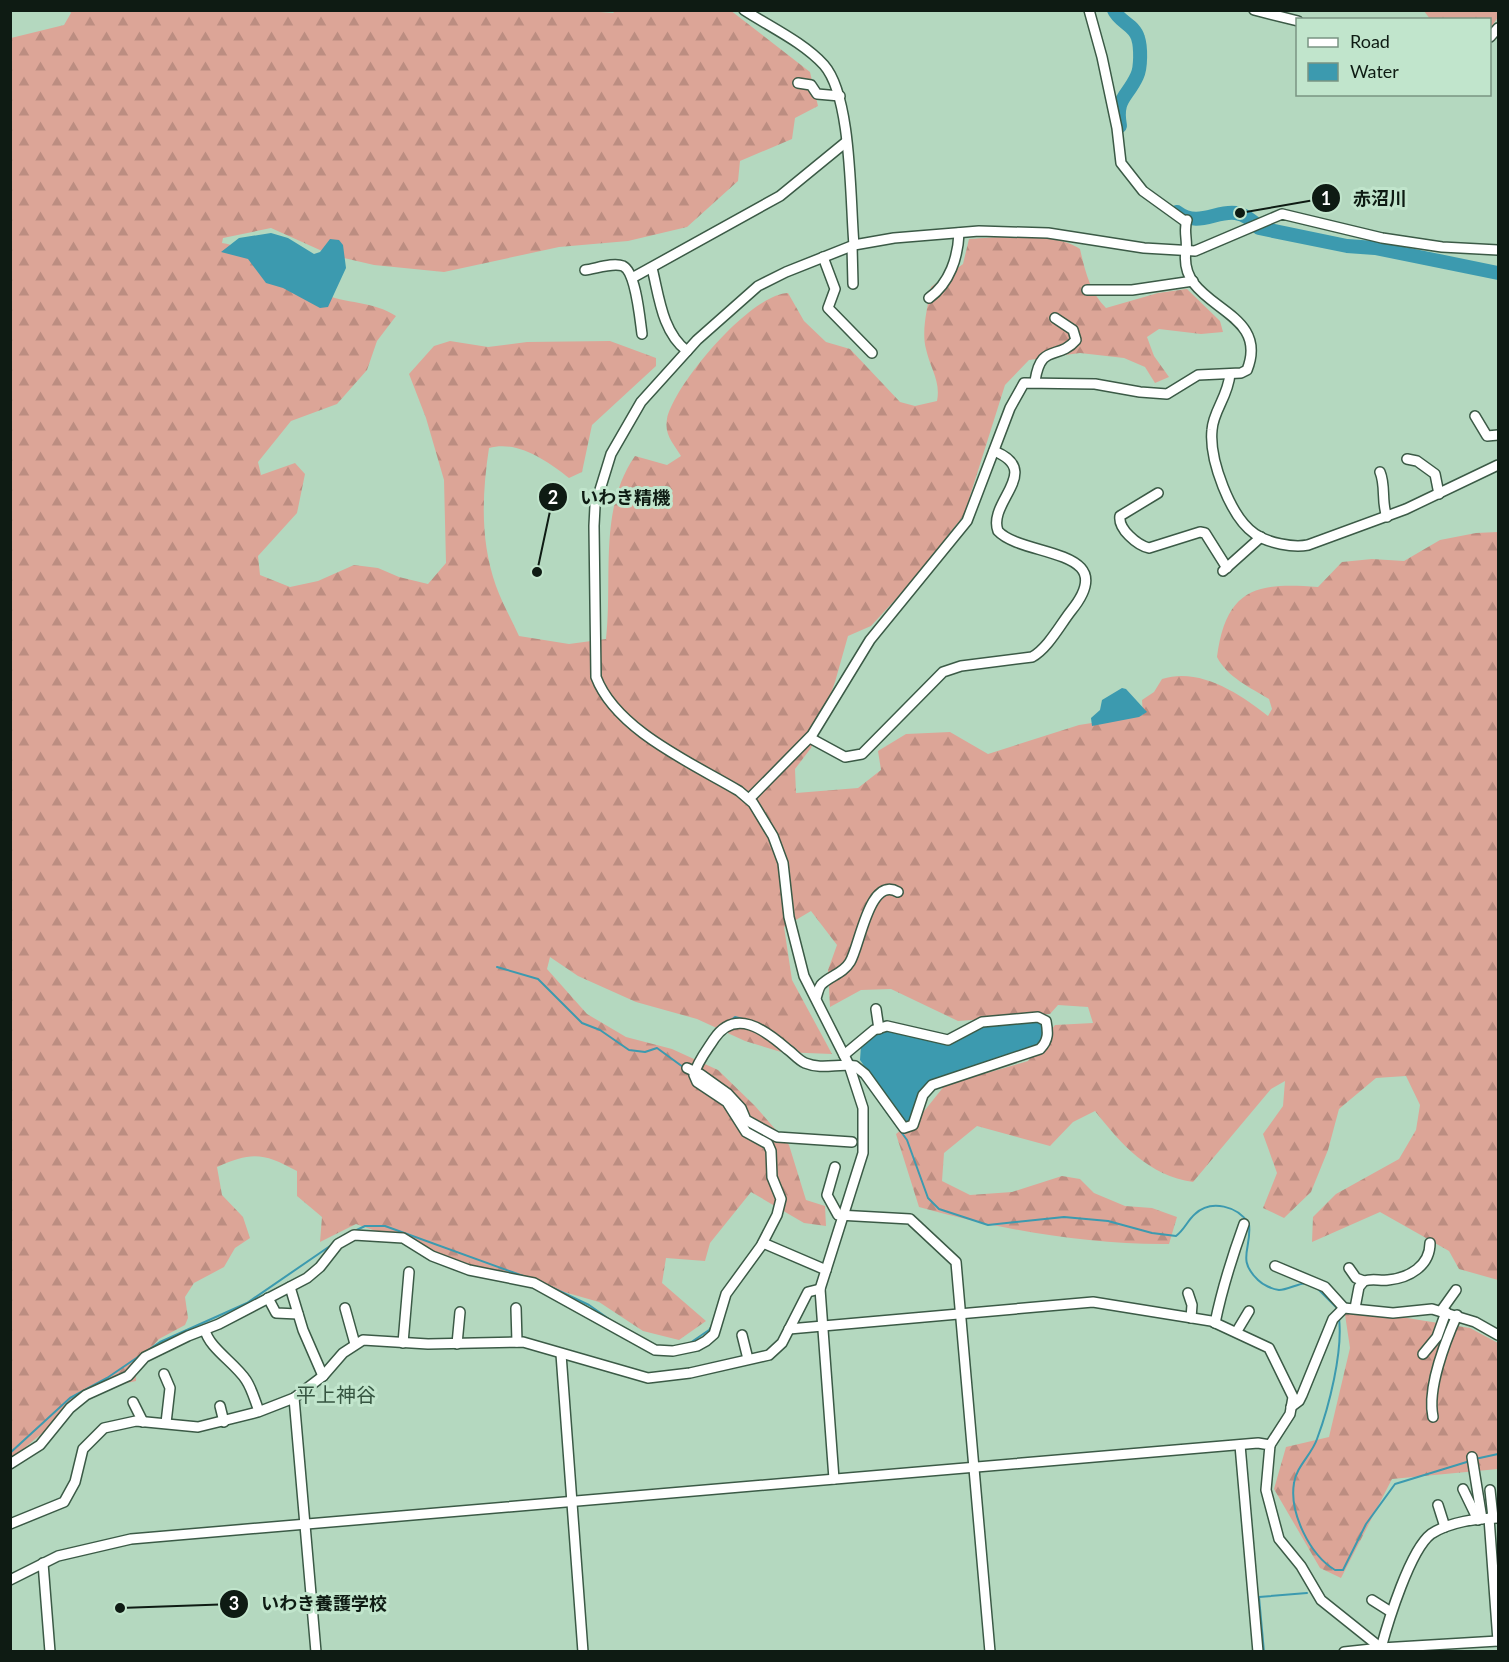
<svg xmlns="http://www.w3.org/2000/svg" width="1509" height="1662" viewBox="0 0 1509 1662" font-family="Lato,'Noto Sans JP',sans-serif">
<defs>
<pattern id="forest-firs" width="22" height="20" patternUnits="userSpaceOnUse" patternTransform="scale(1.5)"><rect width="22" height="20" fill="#dca597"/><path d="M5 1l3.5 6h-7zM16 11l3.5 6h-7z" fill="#bc8d81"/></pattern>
</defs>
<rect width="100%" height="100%" fill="#b4d8bf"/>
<g fill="url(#forest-firs)">
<path d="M69,10H574L613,13L616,10H730L810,72L818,106L795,118L792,139L740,161L738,181L687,227L628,241L559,247L444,272L374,265L331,255L271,228L223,238L222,243C259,249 287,279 321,293C345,304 374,301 396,316L377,341L367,370L337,404L291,421L258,462L261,475L295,463L305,474L297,513L258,556L260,575L290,587L318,581L354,565L378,568L399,577L428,584L446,563L444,480L426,418L409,374L434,346L450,341L488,347L527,342L610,341L656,358V366L592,425L582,472L569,478C547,461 518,440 489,448C482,494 480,541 496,586C502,603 512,620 519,636L569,644L606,639C613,578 598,509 635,456L667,465L681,456C674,444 664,435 667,419C675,383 751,294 788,293L804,321L826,342L850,349L900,402L915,406L937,401C941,381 930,368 926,349C921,330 928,306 931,287L963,264L969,239C999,237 1056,232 1080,249C1085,271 1090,292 1106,308L1158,293L1187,289L1220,321L1223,332L1201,334L1159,329L1147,337L1154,356L1169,377L1155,383L1145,367L1124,358L1080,353L1029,360L1005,385L964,515L906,588L871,626L848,636L835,682L811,748L795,769L796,793L858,788L881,770L878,751L906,734L950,732L988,754L1079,725L1143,715L1142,700L1154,692L1162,679C1200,667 1240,694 1268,716L1272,709L1269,699C1251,688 1227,677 1217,657C1226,588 1257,582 1318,587L1342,562L1372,559L1404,561L1440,540L1476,533L1498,532V1280L1459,1269L1449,1251L1380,1212L1312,1242L1313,1217L1336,1194L1399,1159L1416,1130L1420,1105L1406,1076L1376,1078L1339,1109L1328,1150L1311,1192L1284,1218L1263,1208L1277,1173L1263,1134L1283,1106L1285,1081L1271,1089L1193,1182C1149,1176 1121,1144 1095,1111L1073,1122L1050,1146L977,1126L944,1153L942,1181L970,1195L1012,1192L1062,1176L1080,1179L1094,1193L1125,1206L1152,1208L1177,1217L1169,1244C1087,1245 998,1229 919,1207L896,1134L925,1110L945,1085L1028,1061L1055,1025L1093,1023L1088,1007L1058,1005L1050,1014L958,1021L891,989L861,990L830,1007L828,970L837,945L811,911L784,927L792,980L832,1054L781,1052L745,1041L697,1019L636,1002L578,976L550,957L547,969L587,1014L626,1037L672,1049L718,1070L755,1106L789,1145L806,1200L825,1206L826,1226L804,1223L751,1192L710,1243L705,1261L666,1258L662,1283L706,1321L679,1340L643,1331L599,1302L477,1267L356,1224L320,1242L322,1217L297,1196V1171C264,1153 252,1151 217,1167L222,1195L243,1217L250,1238L235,1248L224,1267L194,1283L185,1297L188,1318L185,1325L159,1339L135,1365L136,1381L122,1384L120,1376L98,1387L11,1459V38L64,25L71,13Z"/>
<polygon points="1424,11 1498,11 1498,17 1490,29 1490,20 1430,19"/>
<polygon points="1344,1308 1470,1328 1498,1343 1498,1469 1392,1479 1341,1578 1320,1568 1274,1489 1286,1447 1329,1437 1350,1348"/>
</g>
<g fill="#3c9aaf">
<polygon points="271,233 288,238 314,254 320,252 330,239 339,240 343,245 346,268 328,307 320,308 283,288 266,283 248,259 221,252 239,238"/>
<polygon points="1122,688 1126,689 1147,712 1139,717 1092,726 1091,718 1100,710 1102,700"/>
<polygon points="1038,1020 1043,1022 1045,1037 1039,1047 936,1080 912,1120 905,1125 860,1060 861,1045 875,1033 887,1029 937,1042 983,1025"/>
</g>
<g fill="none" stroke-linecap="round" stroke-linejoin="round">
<g stroke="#3c9aaf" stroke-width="2">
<polyline points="497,967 538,979 582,1023 600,1030 629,1050 645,1052 657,1048 683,1067"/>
<polyline points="715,1032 735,1017 751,1021"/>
<polyline points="782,1039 796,1050"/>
<path d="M883,1107L907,1140L928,1198L939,1209L988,1225L1064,1217L1108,1221L1152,1233L1176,1236C1185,1229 1187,1221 1195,1214C1211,1199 1238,1206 1249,1224C1252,1249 1236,1259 1258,1280C1263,1285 1272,1289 1279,1290C1287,1290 1297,1284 1306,1283"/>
<polyline points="342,1237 365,1226 385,1226 526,1277"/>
<polyline points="551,1287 589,1305 616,1324"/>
<polyline points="1317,1288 1338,1309"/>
<path d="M1339,1318C1343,1352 1329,1407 1317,1439C1312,1454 1296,1467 1294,1483C1289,1513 1310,1555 1335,1570H1343L1366,1524L1395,1484L1470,1461"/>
<polyline points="690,1343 709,1330 713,1324"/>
<polyline points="10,1453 70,1398 107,1378 160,1342 247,1303 333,1244"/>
<polyline points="1475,1459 1498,1454"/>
<polyline points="1264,1652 1259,1597 1307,1593"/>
</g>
<g stroke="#3c9aaf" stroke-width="14">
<path d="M1114,10C1119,22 1135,25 1138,38C1141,47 1141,68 1137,76C1127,98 1115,98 1120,126"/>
<path d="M1177,212C1206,234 1229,192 1259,228L1347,246L1375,248L1498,273"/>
</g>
<g stroke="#3b5a46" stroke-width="12">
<g id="minor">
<path d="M744,10C770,27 803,42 824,65C852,97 850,200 854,245"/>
<polyline points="1089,10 1102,57 1117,128 1121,163 1143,191 1186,222"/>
<polyline points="1254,10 1298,21"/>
<polyline points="1490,37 1498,28"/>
<polyline points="798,83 811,85 817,94 840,96"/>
<polyline points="852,246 853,284"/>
<polyline points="823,257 835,289 828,308 872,353"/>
<path d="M652,268C659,296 662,332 687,351"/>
<path d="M585,270C595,269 613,262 623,266C636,272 640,320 642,334"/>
<polyline points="632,278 780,196 846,142"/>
<polyline points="1087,290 1132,290 1193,281"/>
<path d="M929,298C950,283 958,257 959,233"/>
<path d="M1230,374C1228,397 1213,411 1212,430C1209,459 1230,517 1255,534C1268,543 1293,548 1308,545L1406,509L1498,465"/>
<path d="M1035,381C1041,342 1058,361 1076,340L1073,330L1055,318"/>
<polyline points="1475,416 1487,436 1498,435"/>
<polyline points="1407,459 1417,461 1435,474 1439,494"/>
<path d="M1380,472C1386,486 1381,502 1387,517"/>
<path d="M1158,493L1120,516C1118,529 1137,545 1149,548L1200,532L1205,533L1227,568"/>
<polyline points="1223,571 1261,537"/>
<path d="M810,738L845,757L862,754L943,672L961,666L1032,657C1048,648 1060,625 1071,611C1123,547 1023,558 998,531C987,502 1044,471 994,451"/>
<path d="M749,799L812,735L870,640L967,521L1010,408L1024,383L1095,384L1140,392L1167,394L1198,375L1241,373L1247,370C1272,307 1177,309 1186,251C1188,241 1183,230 1187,220"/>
<path d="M816,998C818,993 818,989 821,985C829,976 843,974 850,962C860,946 869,875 898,892"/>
<polyline points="876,1009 879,1029"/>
<polyline points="687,1068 700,1074 728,1094 741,1108 746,1120 777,1137 852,1142"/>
<polyline points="835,1167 827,1195 838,1215 910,1219 956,1262 990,1652"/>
<polyline points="763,1243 826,1270"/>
<polyline points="1275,1266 1325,1287 1344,1308"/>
<polyline points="1349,1268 1356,1278 1364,1281"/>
<polyline points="290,1287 303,1330 323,1376"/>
<polyline points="1188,1293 1192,1305 1191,1318"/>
<polyline points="268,1298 276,1313 298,1314"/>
<polyline points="345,1308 355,1344"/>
<polyline points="516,1308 517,1342"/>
<path d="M1355,1308L1359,1287L1364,1281C1373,1278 1379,1281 1388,1280C1409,1278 1430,1266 1430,1243"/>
<polyline points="1441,1311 1456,1290"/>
<path d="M1215,1323C1222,1289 1232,1257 1244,1224"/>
<polyline points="789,1329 1093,1302 1211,1321 1269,1348 1293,1397 1290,1414 1270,1445"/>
<path d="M205,1330C209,1348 235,1363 246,1380C252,1389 255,1401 259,1411"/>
<polyline points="1237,1331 1249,1311"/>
<polyline points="742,1335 748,1359"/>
<polyline points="403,1343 409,1272"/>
<polyline points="457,1344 460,1312"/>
<polyline points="561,1354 583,1652"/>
<polyline points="1423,1354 1437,1337 1446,1312"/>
<polyline points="164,1374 170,1388 166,1423"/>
<polyline points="294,1398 316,1652"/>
<polyline points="133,1402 143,1422"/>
<polyline points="220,1406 224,1422"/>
<polyline points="1291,1407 1299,1401 1302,1395 1333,1319 1344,1308 1393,1313 1432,1309 1475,1322 1498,1335"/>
<path d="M1433,1417C1427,1389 1445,1342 1457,1315"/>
<polyline points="1240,1445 1258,1652"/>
<polyline points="1472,1457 1482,1519"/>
<path d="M10,1464L40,1445L70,1408L86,1395L128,1376L145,1357L188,1336L219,1324L307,1278L320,1267L338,1244L354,1235L403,1238L432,1256L469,1270L534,1283L655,1350L673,1351L697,1346L706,1341L714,1334L726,1294L761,1246L777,1215L781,1199L772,1177L771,1151L768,1144L746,1132L727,1102L697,1082L694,1075C697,1062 707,1050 714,1039C735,1008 764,1029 787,1049C793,1053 798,1060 805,1063C822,1070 839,1063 855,1066L865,1074L904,1128L913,1125L923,1095L932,1085L1040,1049C1049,1040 1048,1032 1046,1021L1038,1017L982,1022L948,1040L887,1026L874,1030L844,1055"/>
<path d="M834,1479L820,1289L863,1153V1108L849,1065L804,976L789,917L783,863L773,836L753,803L739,791C692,763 616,730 596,677L594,526L595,506L611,454L641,402L697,340L758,286L786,272L854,245L894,238L979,231L1048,233L1144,248L1195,251L1282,214L1382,238L1442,247L1498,250"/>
<polyline points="1463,1489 1478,1520"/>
<polyline points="1490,1490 1493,1518"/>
<polyline points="1438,1505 1445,1527"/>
<polyline points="1489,1518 1498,1641"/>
<polyline points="10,1524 64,1502 75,1482 83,1449 104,1428 136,1421 198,1427 258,1412 294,1398 323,1376 343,1353 363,1340 428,1344 523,1342 648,1378 690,1373 769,1355 782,1343 808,1292 820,1289"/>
<polyline points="43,1563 50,1652"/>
<polyline points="10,1580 58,1556 131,1539 1258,1443 1270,1445 1266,1490 1279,1539 1301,1566 1321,1600 1381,1648 1498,1641"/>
<polyline points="1372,1600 1391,1612"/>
<path d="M1344,1652L1381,1648C1388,1622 1410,1550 1431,1534C1449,1522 1478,1518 1498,1518"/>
</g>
</g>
<use href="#minor" stroke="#fff" stroke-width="9"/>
</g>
<g text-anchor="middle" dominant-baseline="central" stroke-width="6" stroke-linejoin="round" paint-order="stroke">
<g font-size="20" fill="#365541" stroke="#c1e5cc">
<text x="336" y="1394">平上神谷</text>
</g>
</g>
<path fill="none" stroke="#0e1b13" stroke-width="2" d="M1240 213L1326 198M537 572L553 497M120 1608L234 1604"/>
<g fill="#0e1b13" stroke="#c1e5cc" stroke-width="2">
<circle cx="1240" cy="213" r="6"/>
<circle cx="537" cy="572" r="6"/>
<circle cx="120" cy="1608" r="6"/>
<circle cx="1326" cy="198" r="15"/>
<circle cx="553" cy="497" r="15"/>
<circle cx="234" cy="1604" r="15"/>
</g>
<g font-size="18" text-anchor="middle" font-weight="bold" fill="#fff">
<text x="1326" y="205">1</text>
<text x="553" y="504">2</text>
<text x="234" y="1610">3</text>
</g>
<g font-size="18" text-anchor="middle" font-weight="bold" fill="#0e1b13" stroke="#c1e5cc" stroke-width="6" stroke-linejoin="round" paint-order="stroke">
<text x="1380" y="205">赤沼川</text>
<text x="625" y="504">いわき精機</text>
<text x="324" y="1610">いわき養護学校</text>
</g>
<rect width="1509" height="1662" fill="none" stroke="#0e1b13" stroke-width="24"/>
<rect x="1296" y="18" width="195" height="78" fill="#c1e5cc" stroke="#799482" stroke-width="1.5"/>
<rect x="1308" y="38" width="30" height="9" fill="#ffffff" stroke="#799482" stroke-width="1.5"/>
<text x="1350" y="48" font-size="18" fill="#0e1b13">Road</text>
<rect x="1308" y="63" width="30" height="18" fill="#3c9aaf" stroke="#799482" stroke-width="1.5"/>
<text x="1350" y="78" font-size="18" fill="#0e1b13">Water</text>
</svg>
